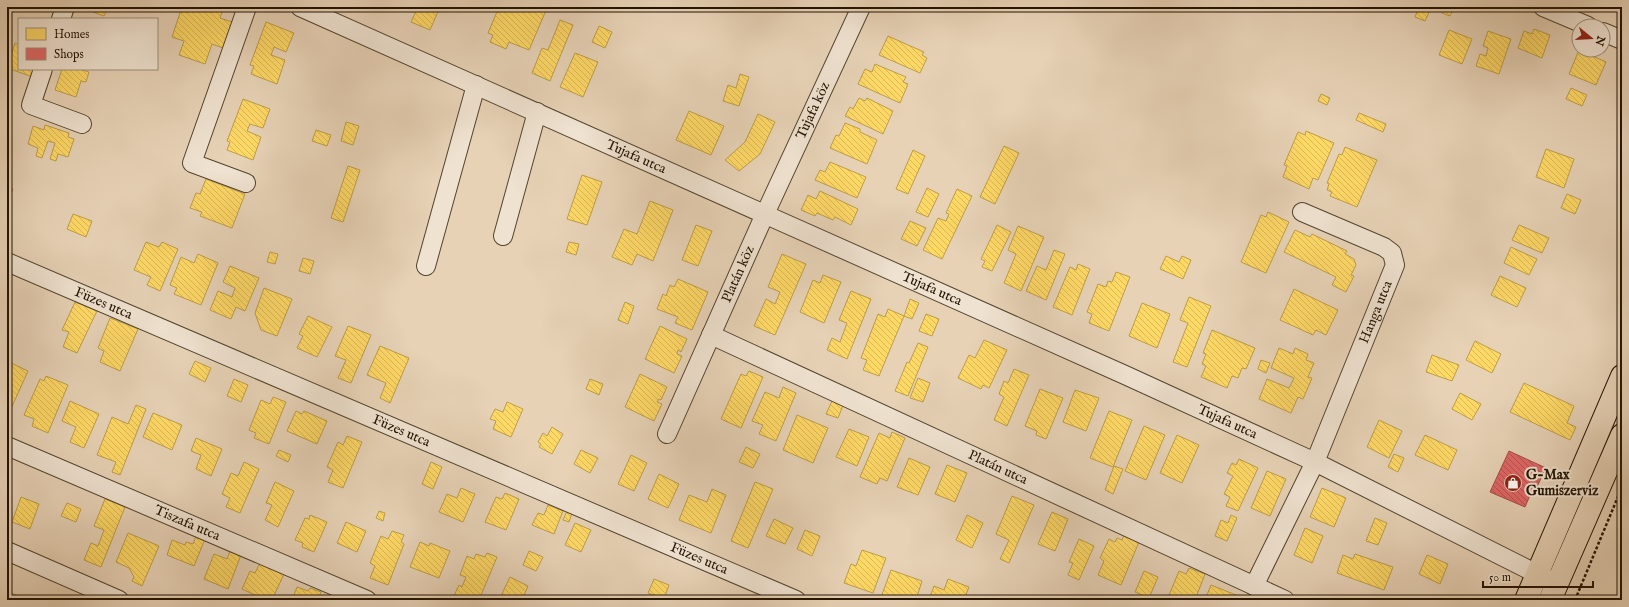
<svg xmlns="http://www.w3.org/2000/svg" width="1629" height="607" viewBox="0 0 1629 607" font-family="'IM FELL English',serif">
<defs>
<pattern id="homes-back-hatch" width="6" height="6" patternUnits="userSpaceOnUse"><rect width="6" height="6" fill="#ffd966"/><path d="M-1 5l2 2M0 0l6 6M5-1l2 2" fill="none" stroke="#dab957"/></pattern>
<pattern id="shops-back-hatch" width="6" height="6" patternUnits="userSpaceOnUse"><rect width="6" height="6" fill="#e06666"/><path d="M-1 5l2 2M0 0l6 6M5-1l2 2" fill="none" stroke="#b55352"/></pattern>
</defs>
<rect width="100%" height="100%" fill="#e7d2b6"/>
<filter id="stains"><feTurbulence type="fractalNoise" baseFrequency=".005" numOctaves="4"/><feColorMatrix values="0 0 0 0 .2 0 0 0 0 .09 0 0 0 0 .02 0 0 0 .5 -.17"/></filter>
<radialGradient id="worn" r=".72"><stop offset=".6" stop-color="#630" stop-opacity="0"/><stop offset="1" stop-color="#630" stop-opacity=".3"/></radialGradient>
<g fill="url(#homes-back-hatch)" stroke="#bd9e48">
<polygon points="82,7 108,7 104,16 82,8"/>
<polygon points="182,7 194,11 196,7 207,7 222,12 220,18 232,22 223,48 212,44 205,64 179,55 184,41 172,37"/>
<polygon points="418,7 440,7 430,30 411,22"/>
<polygon points="499,7 516,7 521,9 521,7 547,8 529,50 509,42 506,49 490,42 493,35 488,33"/>
<polygon points="1419,7 1440,7 1438,11 1431,8 1425,21 1415,17"/>
<polygon points="1444,7 1454,7 1450,16 1442,13"/>
<polygon points="560,20 573,25 550,81 532,73 542,48 548,50"/>
<polygon points="266,22 294,33 286,52 274,47 271,55 285,60 277,84 251,74 254,66 250,65"/>
<polygon points="599,26 612,32 605,48 592,42"/>
<polygon points="1534,29 1550,35 1542,58 1518,48 1524,31 1532,34"/>
<polygon points="1449,30 1472,39 1462,64 1439,55"/>
<polygon points="1488,31 1511,39 1499,74 1476,66 1480,54 1486,56 1488,48 1483,46"/>
<polygon points="888,36 924,52 922,55 927,58 920,73 879,55"/>
<polygon points="15,43 19,45 19,69 36,69 33,77 7,68"/>
<polygon points="1579,50 1606,62 1596,85 1569,74"/>
<polygon points="575,53 598,62 583,97 560,87"/>
<polygon points="875,64 906,77 903,82 908,84 900,103 858,84 865,69 872,72"/>
<polygon points="62,69 79,69 89,72 86,82 81,81 76,97 55,90"/>
<polygon points="740,74 749,77 739,106 723,101 728,85 736,88"/>
<polygon points="1571,88 1587,95 1582,106 1566,99"/>
<polygon points="1321,94 1330,98 1327,105 1318,101"/>
<polygon points="859,98 865,101 867,98 893,111 883,134 845,116 850,107 853,109"/>
<polygon points="243,99 270,109 263,128 250,124 247,131 261,137 253,160 227,150 230,142 227,141"/>
<polygon points="689,111 724,126 711,155 676,140"/>
<polygon points="1359,113 1386,124 1383,132 1356,120"/>
<polygon points="758,114 775,122 760,154 739,171 725,160 745,142"/>
<polygon points="346,122 359,126 353,145 341,141"/>
<polygon points="845,123 860,129 860,132 877,140 867,164 830,148 836,135 839,136"/>
<polygon points="45,125 69,133 68,137 74,139 68,157 58,154 56,161 50,159 55,143 48,141 42,158 36,156 38,148 28,144 33,126 44,130"/>
<polygon points="316,130 331,135 327,146 312,141"/>
<polygon points="1306,131 1334,143 1318,180 1313,178 1309,189 1283,177 1287,166 1284,165 1298,132 1305,135"/>
<polygon points="1004,146 1019,153 995,204 980,197"/>
<polygon points="1345,147 1377,160 1357,207 1330,196 1332,192 1327,190 1329,184 1327,183 1339,154 1342,155"/>
<polygon points="1546,149 1574,159 1564,188 1536,177"/>
<polygon points="913,150 925,156 908,194 896,189"/>
<polygon points="830,162 866,177 857,198 815,180 820,170 825,172"/>
<polygon points="348,166 360,170 343,222 331,218"/>
<polygon points="582,175 602,182 587,225 567,219"/>
<polygon points="206,179 245,194 232,228 200,216 202,212 190,208 196,193 200,194"/>
<polygon points="7,186 13,189 7,204"/>
<polygon points="927,188 939,194 928,217 916,212"/>
<polygon points="957,189 972,196 942,259 923,250 938,218 946,221 949,214 946,213"/>
<polygon points="820,191 858,209 851,225 835,217 833,220 817,213 815,216 801,210 808,195 816,199"/>
<polygon points="1567,194 1581,200 1575,214 1561,208"/>
<polygon points="650,201 673,210 653,261 637,254 632,265 612,257 624,229 637,234"/>
<polygon points="1268,212 1289,222 1266,273 1241,262 1261,215 1266,217"/>
<polygon points="73,214 92,221 86,237 67,229"/>
<polygon points="910,221 926,228 917,246 901,239"/>
<polygon points="696,225 712,231 698,266 682,260"/>
<polygon points="997,225 1011,232 992,271 982,267 985,261 981,259"/>
<polygon points="1519,225 1549,238 1542,253 1512,240"/>
<polygon points="1018,226 1044,237 1021,291 1004,283 1016,254 1008,250"/>
<polygon points="1295,230 1310,237 1312,234 1347,251 1345,254 1354,259 1356,265 1351,275 1354,276 1346,292 1332,285 1336,277 1284,252"/>
<polygon points="146,242 159,247 162,242 178,249 160,291 147,285 151,277 134,270"/>
<polygon points="569,242 579,244 576,255 566,252"/>
<polygon points="1511,247 1537,259 1529,275 1504,263"/>
<polygon points="1054,250 1065,254 1046,300 1026,291 1037,266 1046,270"/>
<polygon points="270,252 278,254 275,264 267,262"/>
<polygon points="198,254 218,263 201,305 174,294 177,288 170,285 181,257 194,263"/>
<polygon points="782,254 806,264 775,335 754,326 766,299 775,304 780,292 768,287"/>
<polygon points="1166,256 1179,262 1182,256 1191,260 1183,279 1160,269"/>
<polygon points="303,258 314,261 310,274 299,271"/>
<polygon points="1078,264 1090,269 1072,315 1053,307 1070,267 1076,270"/>
<polygon points="230,266 259,278 245,311 236,307 231,319 210,310 218,291 232,297 235,288 223,282"/>
<polygon points="1116,272 1130,277 1109,331 1089,323 1092,314 1087,312 1098,284 1106,287 1108,281 1112,282"/>
<polygon points="823,275 841,282 824,323 800,312 813,280 820,283"/>
<polygon points="1500,276 1526,288 1517,307 1491,295"/>
<polygon points="678,279 708,292 692,330 675,323 678,317 657,309 663,294 666,296 670,285 674,287"/>
<polygon points="264,288 292,299 277,336 261,330 255,313"/>
<polygon points="1294,289 1338,310 1326,335 1316,330 1313,335 1280,320"/>
<polygon points="851,291 871,299 847,359 827,350 832,338 840,342 847,323 839,320"/>
<polygon points="1189,297 1211,306 1187,367 1173,362 1188,323 1180,320"/>
<polygon points="910,299 919,303 912,319 904,316"/>
<polygon points="75,302 97,311 77,353 63,347 69,332 62,330"/>
<polygon points="625,302 634,306 628,324 618,320"/>
<polygon points="1142,303 1170,314 1157,348 1129,336"/>
<polygon points="888,309 904,316 879,376 863,370 867,360 861,358 878,314 885,317"/>
<polygon points="926,314 939,319 932,336 919,331"/>
<polygon points="308,316 332,327 317,357 297,348 303,336 299,334"/>
<polygon points="110,318 138,329 120,371 100,362 104,351 98,348"/>
<polygon points="348,326 371,335 351,383 338,378 346,360 335,356"/>
<polygon points="660,326 687,339 681,352 678,350 677,354 682,356 674,373 645,359"/>
<polygon points="1212,330 1255,348 1246,369 1242,368 1238,378 1232,376 1227,388 1201,377 1206,366 1202,364 1206,354 1203,353"/>
<polygon points="984,340 1007,350 989,388 983,385 981,389 958,378 969,355 975,358"/>
<polygon points="1475,341 1501,354 1492,373 1466,360"/>
<polygon points="918,343 928,347 908,396 895,391 907,362 909,363"/>
<polygon points="380,346 409,358 390,403 380,398 386,383 367,375"/>
<polygon points="1279,348 1293,354 1295,348 1308,354 1306,360 1314,363 1308,377 1312,378 1303,399 1298,397 1291,413 1259,399 1267,379 1289,388 1294,378 1271,368"/>
<polygon points="1432,355 1459,365 1452,381 1426,372"/>
<polygon points="1261,360 1270,363 1266,373 1258,369"/>
<polygon points="195,361 211,368 205,382 189,374"/>
<polygon points="11,363 28,371 10,411 7,410 7,372"/>
<polygon points="1014,369 1029,375 1007,426 994,420 1004,397 999,394 1004,381 1008,383"/>
<polygon points="749,371 763,377 741,428 721,419 741,374 746,376"/>
<polygon points="640,374 667,387 661,400 659,399 657,402 662,404 654,421 625,407"/>
<polygon points="46,376 68,385 48,433 32,426 34,419 24,415 40,379 44,381"/>
<polygon points="918,378 930,383 923,402 910,398"/>
<polygon points="234,379 248,385 241,402 227,396"/>
<polygon points="590,379 603,384 599,395 586,389"/>
<polygon points="1524,383 1574,406 1567,423 1576,427 1570,440 1510,412"/>
<polygon points="783,387 796,393 776,441 759,434 763,425 752,421 765,392 779,398"/>
<polygon points="1040,389 1063,398 1046,439 1036,435 1037,431 1025,426"/>
<polygon points="1075,390 1099,398 1086,431 1063,422"/>
<polygon points="1460,393 1481,404 1472,420 1452,409"/>
<polygon points="273,397 286,402 269,444 254,438 256,433 249,430 261,400 270,404"/>
<polygon points="833,399 844,403 838,418 826,414"/>
<polygon points="70,401 99,414 84,448 70,442 76,427 62,421"/>
<polygon points="507,402 523,409 511,437 493,429 496,421 490,419 495,409 503,412"/>
<polygon points="136,405 146,409 120,475 112,472 116,462 97,455 112,417 128,424"/>
<polygon points="296,411 302,414 304,411 327,421 317,444 287,431"/>
<polygon points="1109,411 1132,420 1113,467 1090,458"/>
<polygon points="153,413 182,425 172,450 143,437"/>
<polygon points="797,415 828,428 813,463 783,450"/>
<polygon points="1379,420 1402,431 1389,458 1367,447"/>
<polygon points="1144,426 1165,435 1146,480 1125,471"/>
<polygon points="552,427 563,434 552,454 539,447 541,444 538,442 543,433 547,436"/>
<polygon points="849,429 869,437 857,466 836,457"/>
<polygon points="892,432 905,438 887,481 880,478 877,484 860,477 879,433 890,438"/>
<polygon points="1177,435 1199,445 1182,483 1160,473"/>
<polygon points="1425,435 1457,450 1448,470 1415,455"/>
<polygon points="347,436 362,442 343,488 328,482 333,470 327,467 338,442 343,445"/>
<polygon points="196,438 222,449 211,476 196,469 201,455 191,451"/>
<polygon points="746,447 760,454 753,468 739,462"/>
<polygon points="279,450 291,455 288,462 276,456"/>
<polygon points="581,450 598,458 590,473 574,464"/>
<polygon points="1394,454 1404,458 1398,472 1388,467"/>
<polygon points="631,455 647,463 634,491 618,484"/>
<polygon points="909,458 930,467 918,495 897,487"/>
<polygon points="1239,459 1258,468 1238,511 1226,506 1230,497 1224,494 1233,476 1227,473 1232,463 1236,465"/>
<polygon points="244,462 259,469 240,513 226,507 230,498 222,494 231,473 238,476"/>
<polygon points="431,462 442,467 433,489 422,484"/>
<polygon points="947,465 967,473 955,502 935,494"/>
<polygon points="1114,466 1123,469 1113,494 1105,490"/>
<polygon points="1267,471 1286,479 1270,516 1251,508"/>
<polygon points="659,474 679,484 668,508 648,499"/>
<polygon points="275,482 294,491 278,527 265,520 272,505 266,503"/>
<polygon points="755,482 773,489 748,548 731,541"/>
<polygon points="461,488 475,494 463,522 439,512 447,494 457,498"/>
<polygon points="1322,488 1346,498 1334,527 1310,517"/>
<polygon points="712,489 726,495 711,533 679,520 689,495 707,502"/>
<polygon points="505,493 519,499 506,530 485,522 496,497 502,499"/>
<polygon points="1012,496 1034,505 1009,563 1000,559 1009,540 996,534"/>
<polygon points="21,497 39,504 30,529 12,522"/>
<polygon points="105,499 125,507 101,567 84,560 91,543 98,546 104,530 94,526"/>
<polygon points="67,503 81,509 76,522 61,516"/>
<polygon points="548,505 563,511 554,534 532,525 538,513 544,515"/>
<polygon points="379,511 385,513 383,521 376,518"/>
<polygon points="567,511 572,513 569,522 563,520"/>
<polygon points="1052,512 1068,519 1055,551 1038,544"/>
<polygon points="310,515 327,522 314,552 302,547 303,543 295,540 305,518 309,519"/>
<polygon points="967,515 983,523 972,548 956,540"/>
<polygon points="1231,515 1237,518 1227,541 1215,536 1221,520 1228,523"/>
<polygon points="1375,518 1387,523 1378,545 1366,541"/>
<polygon points="774,519 793,528 785,544 766,536"/>
<polygon points="346,522 366,531 357,552 337,543"/>
<polygon points="575,523 591,530 581,552 565,545"/>
<polygon points="1305,528 1323,536 1312,563 1294,555"/>
<polygon points="805,530 820,536 812,556 797,549"/>
<polygon points="392,531 404,535 401,542 404,544 388,585 370,578 375,566 370,563 381,536 388,539"/>
<polygon points="128,533 159,546 142,586 132,581 134,577 129,568 116,562"/>
<polygon points="1124,535 1139,542 1121,585 1098,575 1104,561 1100,558 1109,539 1115,542 1117,538 1122,540"/>
<polygon points="196,536 205,539 194,566 167,555 172,540 185,545 186,542 193,544"/>
<polygon points="1079,539 1094,546 1079,580 1068,575 1073,563 1069,562"/>
<polygon points="420,542 429,546 430,543 450,551 439,578 410,567"/>
<polygon points="862,550 886,558 873,593 844,583 851,564 856,566"/>
<polygon points="230,551 241,555 228,589 204,579 214,554 227,559"/>
<polygon points="529,551 543,557 536,571 523,565"/>
<polygon points="487,553 497,557 479,600 452,600 459,585 462,587 466,577 460,575 467,556 474,559 476,554 485,557"/>
<polygon points="1355,554 1393,567 1384,590 1337,573 1343,555 1353,559"/>
<polygon points="1427,555 1448,564 1440,584 1419,574"/>
<polygon points="260,563 284,574 272,600 266,600 242,589 250,571 255,573"/>
<polygon points="1189,568 1205,574 1195,600 1167,600 1179,571 1186,574"/>
<polygon points="891,570 922,581 916,600 880,600"/>
<polygon points="1144,571 1158,577 1149,598 1135,592"/>
<polygon points="510,577 528,586 522,600 499,600"/>
<polygon points="654,579 669,585 664,599 648,593"/>
<polygon points="948,579 969,587 964,600 929,600 934,586 944,590"/>
<polygon points="1211,585 1236,595 1234,600 1205,600"/>
<polygon points="297,587 308,591 310,588 321,592 318,600 292,600"/>
<polygon points="7,592 23,597 22,600 7,600"/>
</g>
<polygon fill="url(#shops-back-hatch)" stroke="#a74d48" points="1509,451 1546,468 1534,493 1531,493 1525,507 1490,492"/>
<g fill="none" stroke-linecap="round" stroke-linejoin="round">
<g stroke="#53432f" stroke-width="20">
<g id="minor">
<path id="s1" d="M300,7L1125,375L1315,462L1549,580"/>
<polyline points="1543,7 1588,26"/>
<polyline points="61,19 65,7"/>
<polyline points="1603,32 1622,40"/>
<polyline points="43,69 31,105 82,124"/>
<polyline points="246,183 192,163 247,7"/>
<polyline points="503,236 537,112"/>
<path id="s2" d="M7,262L796,600"/>
<polyline points="426,266 476,85"/>
<path id="s3" d="M711,335L1285,600"/>
<path id="s4" d="M667,434L765,214L861,7"/>
<path id="s5" d="M7,446L367,600"/>
<polyline points="7,551 119,600"/>
<path id="s6" d="M1254,586L1315,462L1395,265L1392,253L1384,247L1302,212"/>
</g>
</g>
<g stroke="#221302" stroke-width="24">
<g id="major">
<polyline points="1526,600 1622,376"/>
<polyline points="1550,600 1622,435"/>
</g>
</g>
<polyline stroke="#221302" stroke-width="2.5" stroke-dasharray="3 2" stroke-linecap="butt" points="1575,600 1622,487"/>
<use href="#minor" stroke="#efe2d0" stroke-width="18"/>
<use href="#major" stroke="#e7d2b6" stroke-width="22"/>
</g>
<defs>
<g id="shop-disc" transform="scale(0.9)"><circle r="9.5" fill="#8f2418" stroke="#efe2d0"/><path d="M-5-2.5h2.3a2.7 3.5 0 0 1 5.4 0H5L5.5 6h-11ZM-1.5-2.5h3a1.5 2.3 0 0 0-3 0Z" fill="#fff"/></g>
</defs>
<g fill-rule="evenodd">
<use href="#shop-disc" x="1513" y="483"/>
</g>
<g text-anchor="middle" dominant-baseline="central" stroke-width="4" stroke-linejoin="round" paint-order="stroke">
<g font-size="14" fill="#221302" stroke="#efe2d0">
<text stroke="none"><textPath href="#s4" startOffset="355">Tujafa köz</textPath></text>
<text stroke="none"><textPath href="#s1" startOffset="368">Tujafa utca</textPath></text>
<text stroke="none"><textPath href="#s4" startOffset="175">Platán köz</textPath></text>
<text stroke="none"><textPath href="#s1" startOffset="692">Tujafa utca</textPath></text>
<text stroke="none"><textPath href="#s2" startOffset="105">Füzes utca</textPath></text>
<text stroke="none"><textPath href="#s6" startOffset="300">Hanga utca</textPath></text>
<text stroke="none"><textPath href="#s1" startOffset="1016">Tujafa utca</textPath></text>
<text stroke="none"><textPath href="#s2" startOffset="429">Füzes utca</textPath></text>
<text stroke="none"><textPath href="#s3" startOffset="316">Platán utca</textPath></text>
<text stroke="none"><textPath href="#s5" startOffset="196">Tiszafa utca</textPath></text>
<text stroke="none"><textPath href="#s2" startOffset="753">Füzes utca</textPath></text>
</g>
<g font-size="14" font-weight="bold" fill="#221302" stroke="#efe2d0" text-anchor="start">
<text x="1526" y="475">G-Max<tspan x="1526" dy="16">Gumiszerviz</tspan></text>
</g>
</g>
<rect width="1629" height="607" fill="none" stroke="#e7d2b6" stroke-width="24"/>
<rect x="8" y="8" width="1613" height="591" fill="none" stroke="#221302" stroke-width="2"/>
<rect x="12" y="12" width="1605" height="583" fill="none" stroke="#221302"/>
<rect x="18" y="18" width="140" height="52" fill="#efe2d0" stroke="#9d8f7e"/>
<rect x="26" y="28" width="20" height="12" fill="#ffd966" stroke="#9d8f7e"/>
<text x="54" y="38" font-size="12" fill="#221302">Homes</text>
<rect x="26" y="48" width="20" height="12" fill="#e06666" stroke="#9d8f7e"/>
<text x="54" y="58" font-size="12" fill="#221302">Shops</text>
<g transform="translate(1591 38) rotate(108)"><circle r="19" fill="#efe2d0" stroke="#9d8f7e"/>
<path d="M0-3L7 15L0 10L-7 15Z" fill="#8f2418"/>
<text y="-6" font-size="11" font-weight="bold" text-anchor="middle" fill="#221302">N</text>
</g>
<path d="M1483 581v6h110v-6" fill="none" stroke="#221302" stroke-width="2"/>
<text x="1489" y="581" font-size="12" fill="#221302" stroke="#efe2d0" stroke-width="3" paint-order="stroke">50 m</text>
<rect width="100%" height="100%" filter="url(#stains)"/>
<rect width="100%" height="100%" fill="url(#worn)"/>
</svg>
